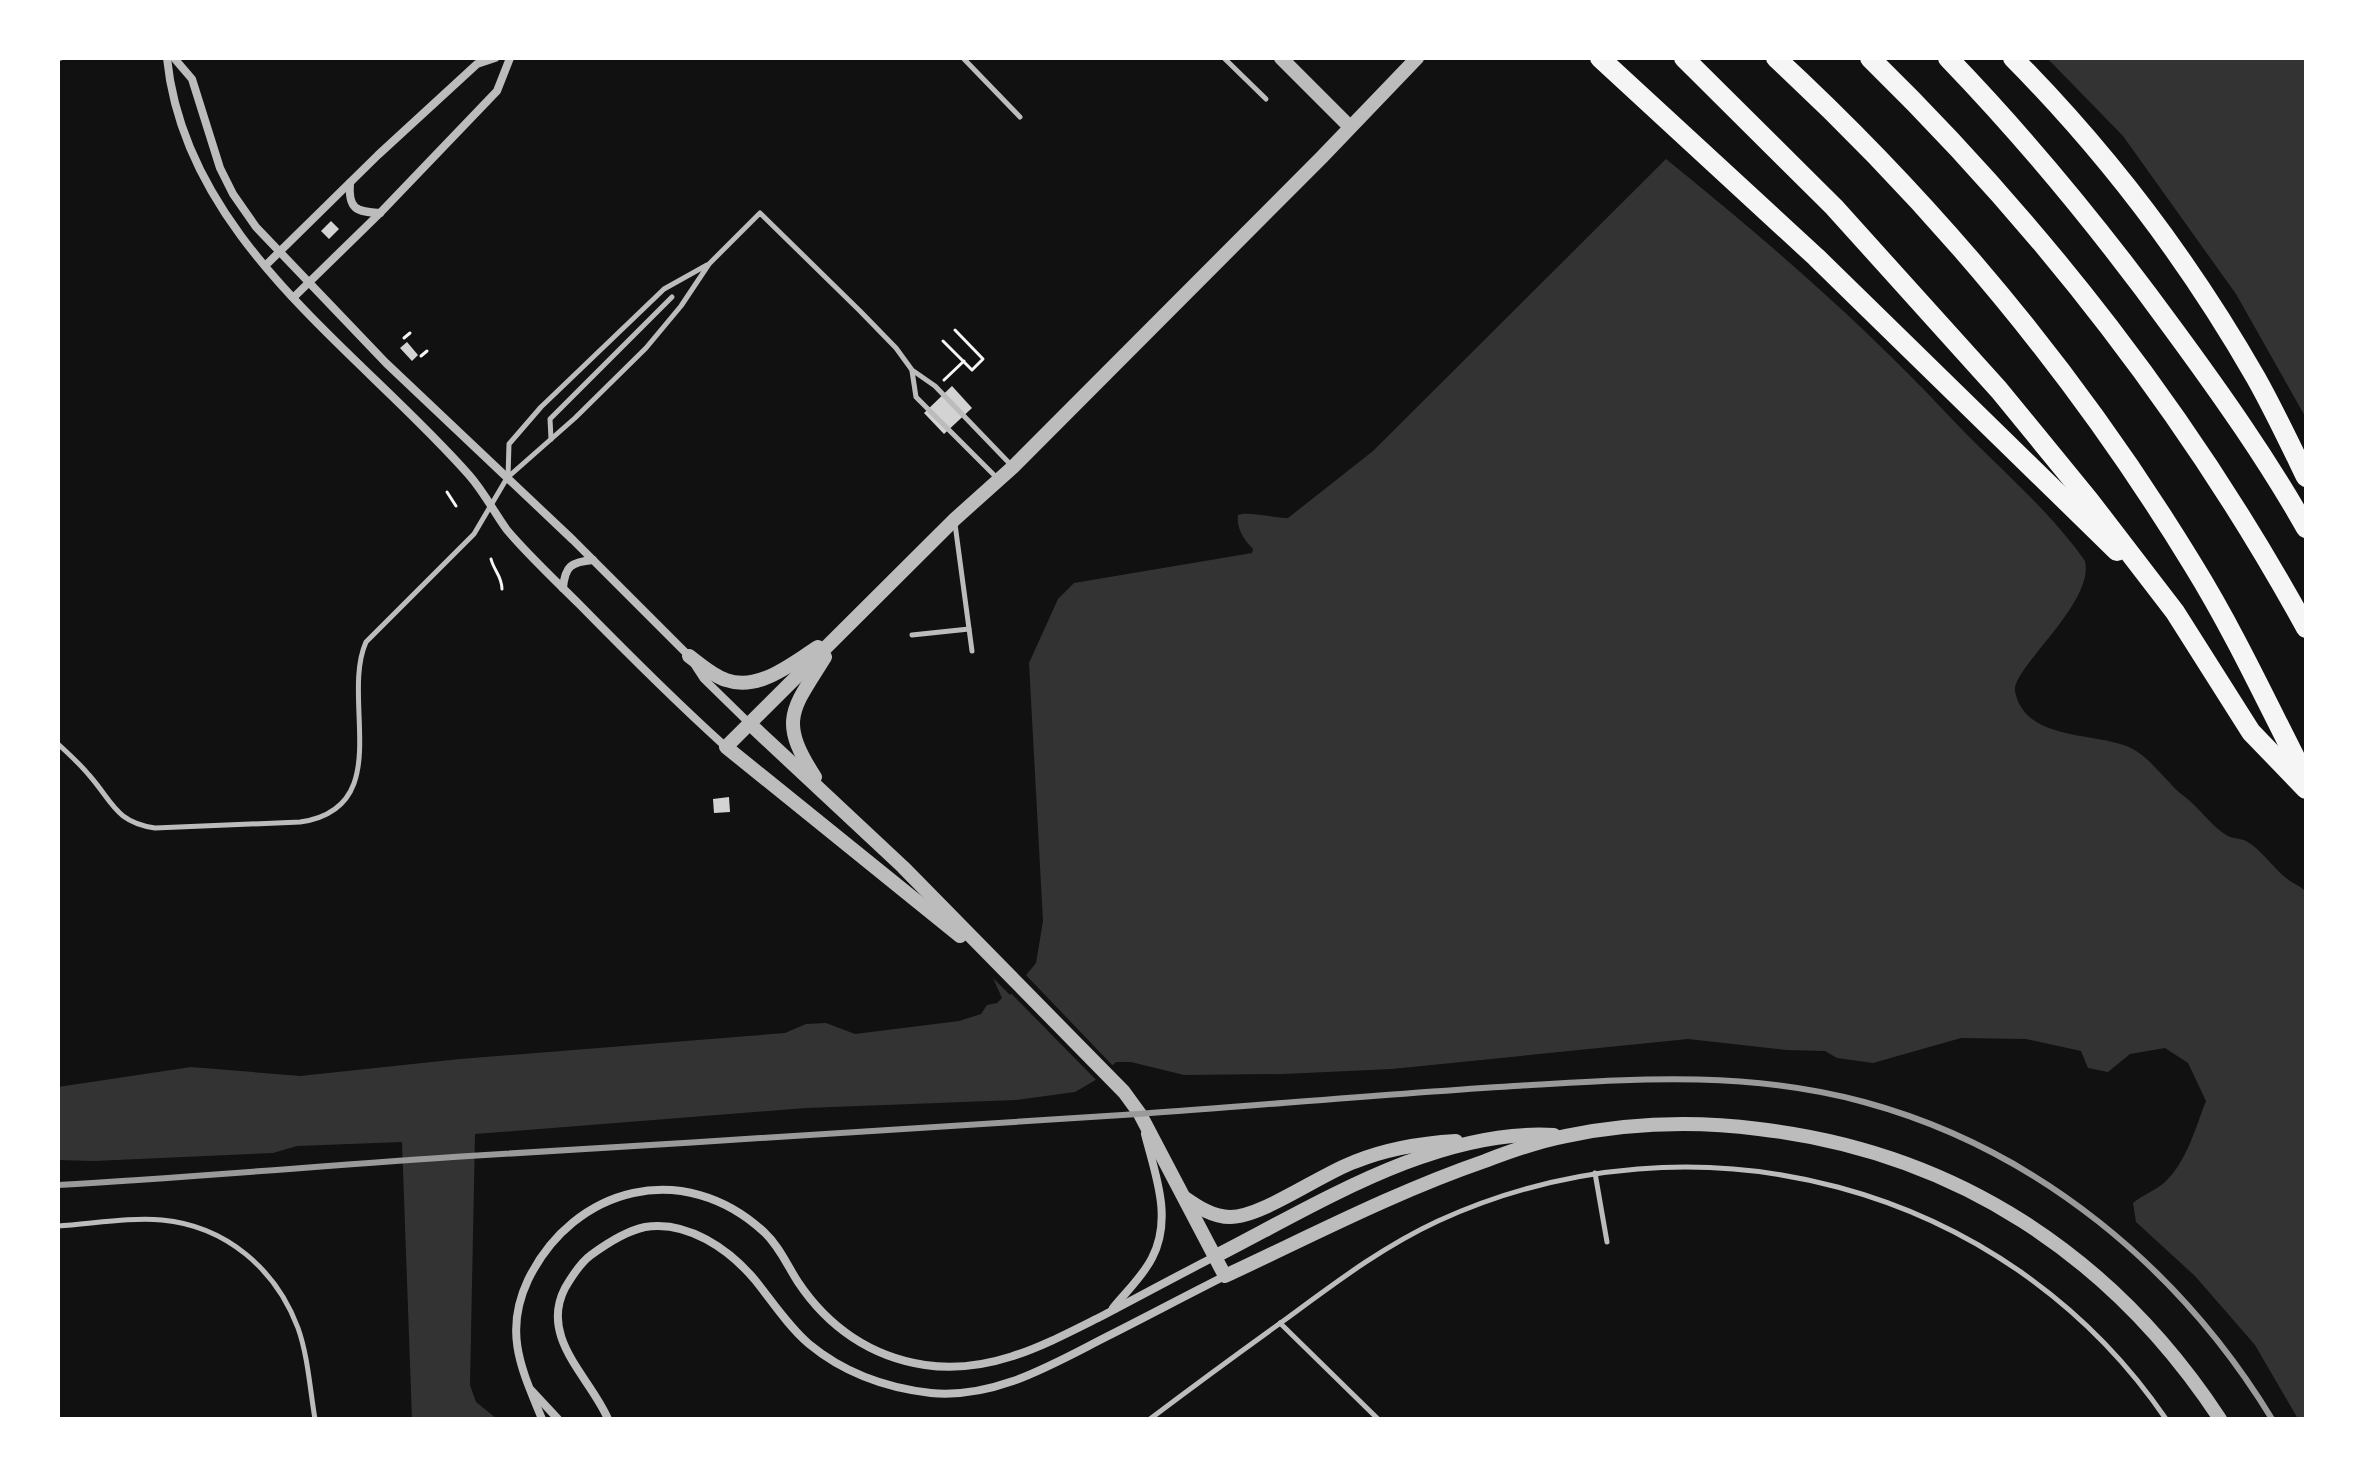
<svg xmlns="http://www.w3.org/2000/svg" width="2364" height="1477" viewBox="0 0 2364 1477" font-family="Arial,sans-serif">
<rect width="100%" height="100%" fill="#111"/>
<g fill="#333">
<polygon points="2047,58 2306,58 2306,418 2236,294 2123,136"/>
<path d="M1666,159C1765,239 1861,322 1948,415C1993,463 2048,508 2085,561C2095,603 2011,669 2015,691C2024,741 2094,732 2129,747C2146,755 2157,770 2170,783C2176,791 2185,796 2192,803C2204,814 2215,829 2228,836C2234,839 2240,838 2246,841C2262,850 2272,867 2286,878C2293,884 2300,885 2306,892V1419H2298L2255,1345L2195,1276L2136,1222L2133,1203C2142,1195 2157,1190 2165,1182C2187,1161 2195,1129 2206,1101L2188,1063L2165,1048L2130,1054L2108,1072L2088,1068L2081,1051L2026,1039L1961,1038L1873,1063L1837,1058L1825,1051L1787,1050L1688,1039L1392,1069L1283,1074L1184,1075L1131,1062H1116L1099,1078L1075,1092L1016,1100L806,1108L475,1134L470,1385L476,1402L497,1419H412L402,1142L297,1146L273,1153L94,1161L58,1160V1087L191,1067L300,1076L460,1059L785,1033L806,1024L826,1023L855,1034L959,1021L981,1014L987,1005L997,1003L1002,998L993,978L1010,995L1036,963L1043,921L1029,663L1058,599L1074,583L1252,553L1253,549C1244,540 1236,528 1238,515C1248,511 1274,518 1288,518L1373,451Z"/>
</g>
<polygon fill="#111" points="1024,973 1115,1068 1101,1080 1098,1082 994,976 996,975 1010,990"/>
<g fill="#d3d3d3">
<polygon points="331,221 339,229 329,239 321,231"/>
<polygon points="407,342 418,355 412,361 400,348"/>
<polygon points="952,386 972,408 944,434 924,413"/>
<polygon points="729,797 730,812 714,813 713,799"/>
</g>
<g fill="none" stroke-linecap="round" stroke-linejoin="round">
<g stroke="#f5f5f5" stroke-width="3">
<polyline points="404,338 410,333"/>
<polyline points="943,341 972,370 983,359 955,330"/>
<polyline points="421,356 427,351"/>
<polyline points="944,380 964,361"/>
<polyline points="447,492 456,506"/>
<path d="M491,559C494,571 502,576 502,589"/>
</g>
<g stroke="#bcbcbc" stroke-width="5">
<polyline points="963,58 1020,117"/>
<polyline points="1224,58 1266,99"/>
<polyline points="58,59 61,58"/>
<polyline points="912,371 916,397 998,479"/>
<polyline points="551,439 550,419 672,297"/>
<polyline points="508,477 509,444 541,407 664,289 707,265"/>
<polyline points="955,524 972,651"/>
<polyline points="912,635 969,629"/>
<path d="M58,744C69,754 80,764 89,775C113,802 115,822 155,828L300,822C397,808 340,700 366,642L474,534L507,478L575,418L646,348L681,306L709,264L760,213L860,311L896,348L912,370L935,386L1013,467"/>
<polyline points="1595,1173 1607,1242"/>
<path d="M58,1226C91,1224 130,1217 162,1220C226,1226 276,1269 298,1328C308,1356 310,1390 315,1419"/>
<polyline points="1280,1323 1378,1419"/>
<path d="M1150,1419C1195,1385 1240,1352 1286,1319C1335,1283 1382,1247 1438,1221C1696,1103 2005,1183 2166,1419"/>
</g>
<g stroke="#bcbcbc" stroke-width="8">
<path d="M167,58C185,239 359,350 469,475C484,492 494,512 507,530C529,556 555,580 579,604C627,653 675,701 726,747"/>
<polyline points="174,58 192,79 220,168 233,194 256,227 386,363 573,540 689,656 704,679 750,724"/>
<path d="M350,183C348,209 356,212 380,213"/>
<polyline points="265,266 378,155 477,64 495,58"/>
<polyline points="294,297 380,213 497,91 510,58"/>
<path d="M563,588C565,566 571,562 593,560"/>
<path d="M1113,1308C1126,1292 1143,1276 1152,1258C1173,1218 1155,1174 1145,1134"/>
<polyline points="531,1390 558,1419"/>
<path d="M542,1419C522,1370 503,1333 528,1280C574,1186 684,1158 764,1232C779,1246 787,1265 798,1282C828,1327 871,1357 925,1365C990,1375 1046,1344 1102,1316C1140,1296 1177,1276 1214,1257"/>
<path d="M608,1419C590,1377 539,1338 565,1288C572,1276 580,1263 591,1255C606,1244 626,1231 645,1227C687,1220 729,1249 755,1280C772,1301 788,1326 809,1344C844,1373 887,1388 931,1393C995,1399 1051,1365 1106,1337C1146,1317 1185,1296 1225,1276"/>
</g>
<g stroke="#bcbcbc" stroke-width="14">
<polyline points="1281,58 1350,127"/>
<path d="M689,656C700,664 713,676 726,680C759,692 792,663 818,647"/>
<path d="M750,724L903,867L1124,1092L1140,1114L1225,1276C1311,1236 1395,1192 1485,1161C1511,1151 1539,1141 1566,1136C1629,1123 1696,1121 1759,1129C1955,1152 2112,1255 2220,1419"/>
<path d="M815,777C778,720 792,710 825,657"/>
<polyline points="960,936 726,747 955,519 1013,467 1322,157 1417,58"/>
<path d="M1185,1198C1198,1207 1213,1217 1230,1217C1262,1217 1321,1174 1354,1162C1386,1149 1422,1143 1456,1141"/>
<path d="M1214,1257C1316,1205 1436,1128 1554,1135"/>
</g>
<g stroke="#f5f5f5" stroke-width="20">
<polyline points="1600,58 1816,257 2117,551"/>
<polyline points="1684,58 1834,207 1999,390 2089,500 2175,612 2251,732 2306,789"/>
<path d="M1776,58C1936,206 2079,378 2193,565C2235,633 2269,707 2306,779"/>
<path d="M1870,58C2041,225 2191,418 2306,628"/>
<path d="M1948,58C2030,143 2105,235 2174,330C2221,394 2267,459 2306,528"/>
<path d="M2013,58C2108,154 2189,261 2256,378C2274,410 2290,444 2306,477"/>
</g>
<path stroke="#9a9a9a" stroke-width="6" d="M58,1185C195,1177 332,1165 469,1156C692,1142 915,1130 1138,1114C1263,1105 1388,1094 1514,1086C1632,1079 1748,1070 1864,1102C2037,1149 2180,1268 2272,1419"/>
</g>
<rect width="2364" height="1477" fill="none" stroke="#ffffff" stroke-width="120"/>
</svg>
